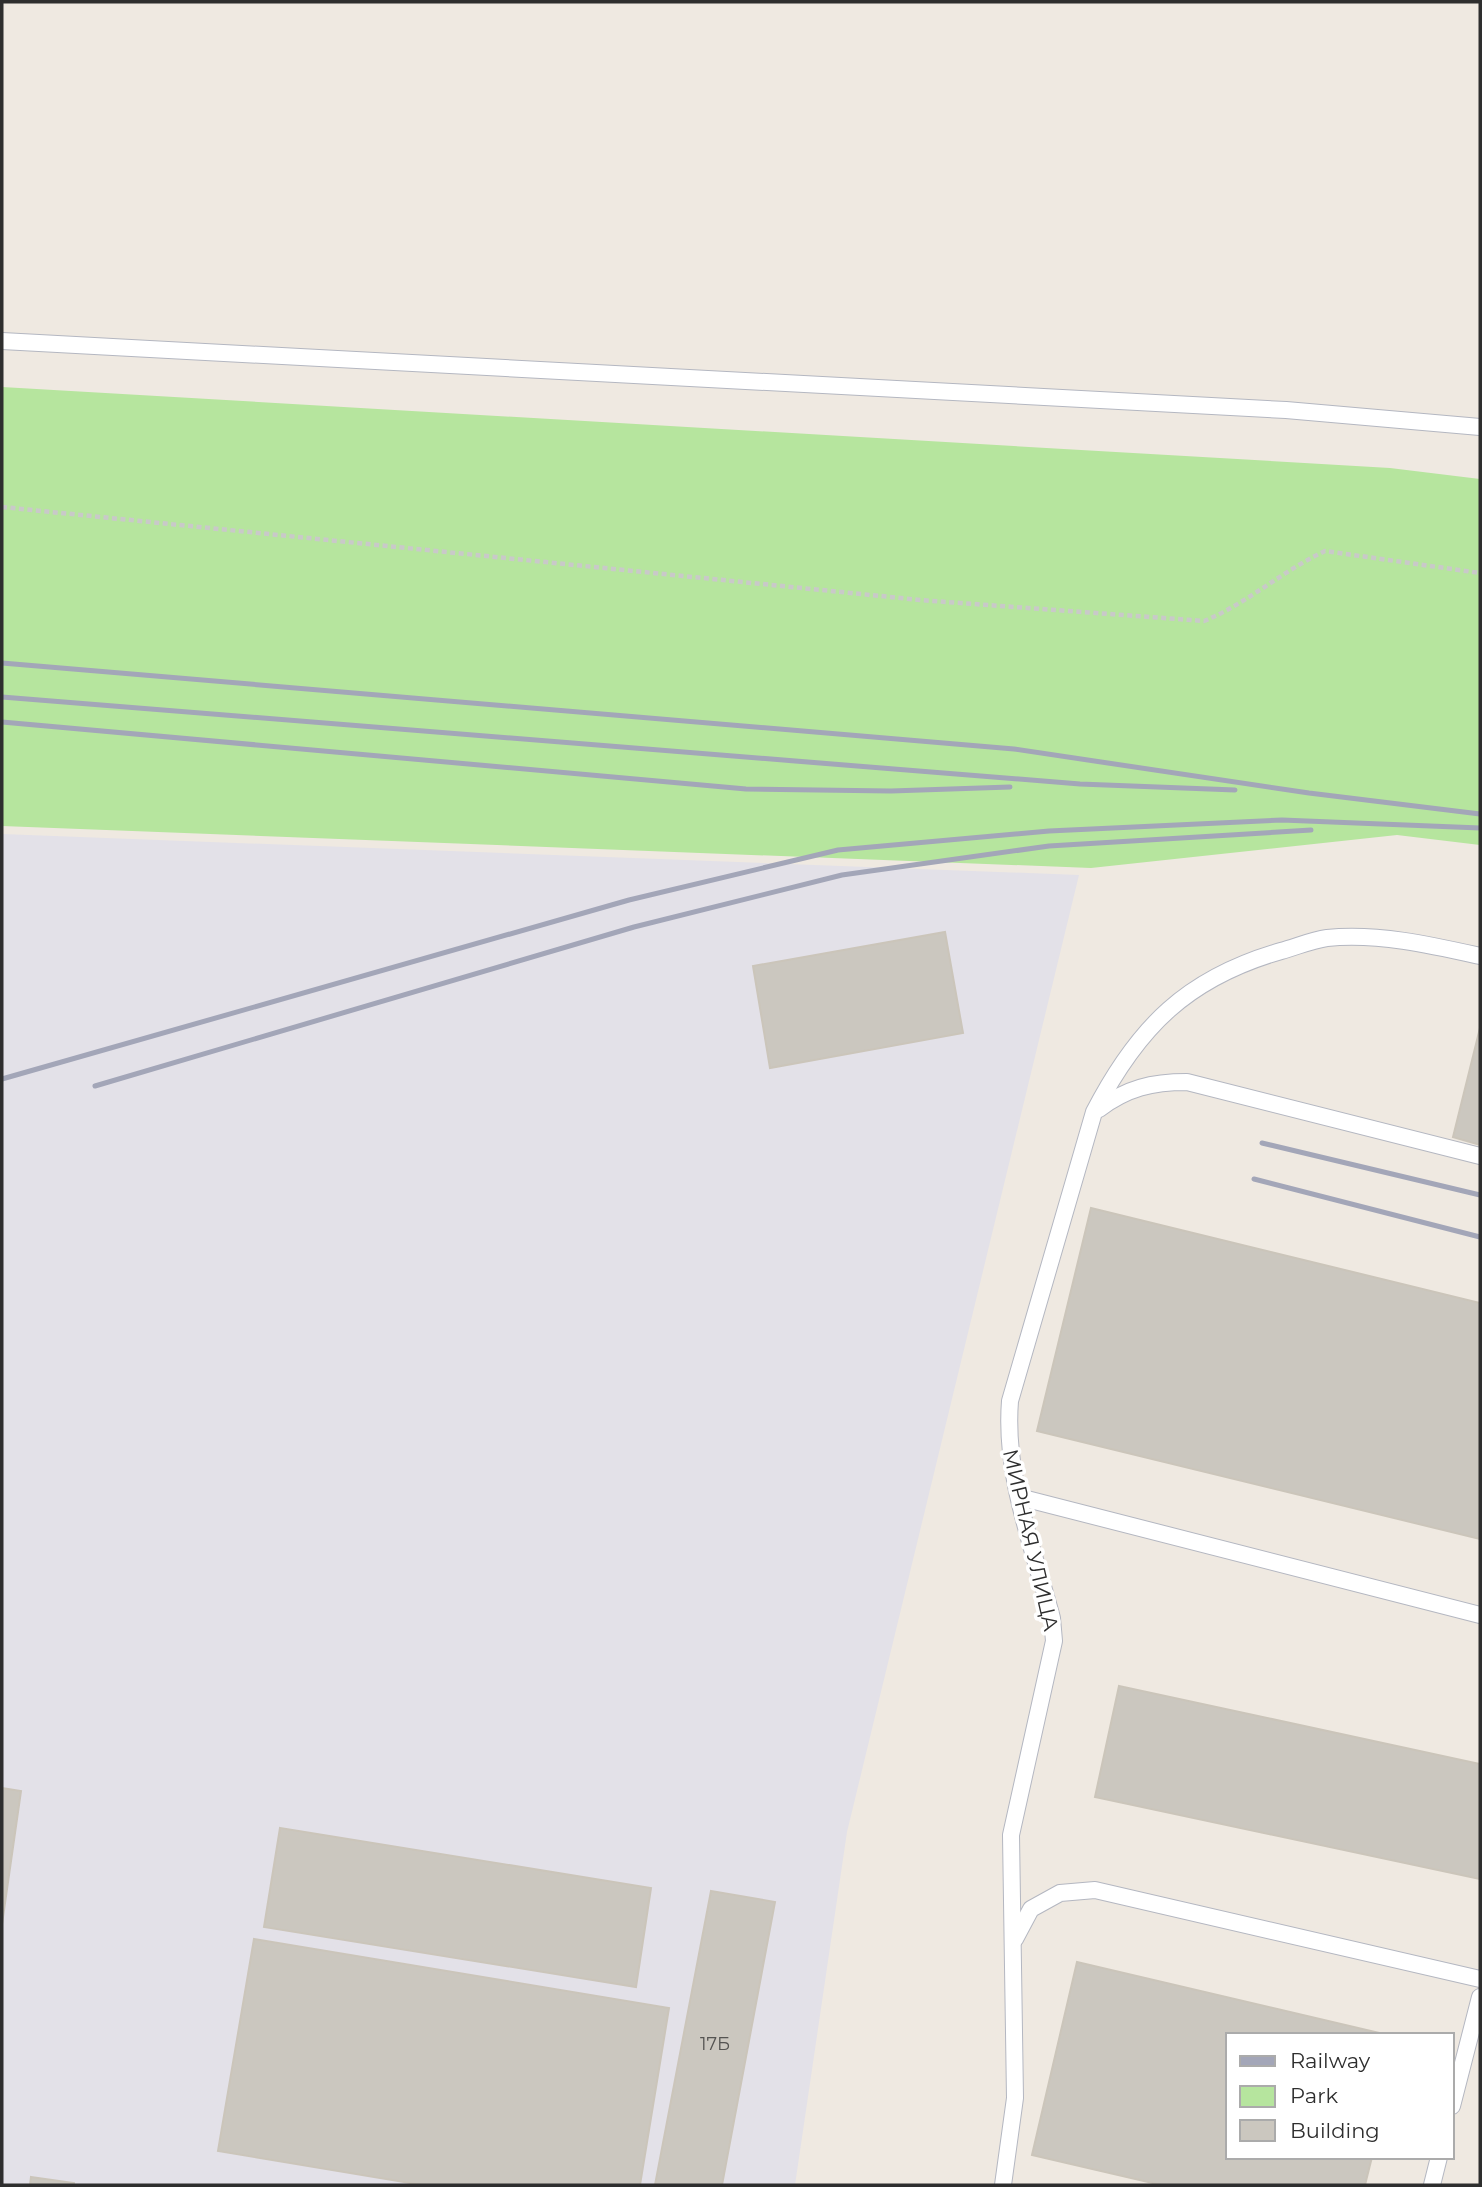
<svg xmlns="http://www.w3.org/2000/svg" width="1482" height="2187" viewBox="0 0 1482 2187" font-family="Montserrat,sans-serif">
<rect width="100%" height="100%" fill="#efe9e1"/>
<polygon fill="#e3e1e8" points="2,834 1079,875 847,1832 795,2185 2,2185"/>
<polygon fill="#b6e59e" points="2,387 1390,468 1480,479 1480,845 1397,835 1091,868 2,826"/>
<g fill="#cbc7bf" stroke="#cbc5ba" stroke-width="2">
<polygon points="945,932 963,1033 770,1068 753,966"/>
<polygon points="1480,1028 1480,1145 1453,1137"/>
<polygon points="1091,1208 1480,1303 1480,1539 1037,1431"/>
<polygon points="1119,1686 1480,1764 1480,1879 1095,1797"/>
<polygon points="2,1788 21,1791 2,1924"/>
<polygon points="280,1828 651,1888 636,1987 264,1927"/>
<polygon points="711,1891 775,1902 722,2185 655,2185"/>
<polygon points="254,1939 669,2008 640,2185 422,2185 218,2151"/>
<polygon points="1077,1962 1388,2035 1228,2035 1228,2157 1372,2157 1365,2185 1161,2185 1032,2155"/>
<polygon points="31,2177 74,2183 74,2185 30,2185"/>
</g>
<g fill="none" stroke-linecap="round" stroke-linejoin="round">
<g stroke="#b4b7c1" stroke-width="18">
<g id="service">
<polyline points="2,341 1286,410 1480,427"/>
<path d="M1099,1109C1127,1088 1152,1082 1187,1082L1480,1156"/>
<polyline points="1019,1497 1480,1615"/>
<polyline points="1015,1939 1031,1909 1060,1893 1095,1890 1480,1979"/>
<polyline points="1452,2106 1480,1997"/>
<path d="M1003,2185L1015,2098L1011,1835L1054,1641L1052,1618C1033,1547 1004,1476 1010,1401L1094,1112C1138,1027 1187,978 1281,951C1296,947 1312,940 1327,938C1379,933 1431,945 1480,956"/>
<polyline points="1432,2185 1439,2157"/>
</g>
</g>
<path stroke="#c9c9c9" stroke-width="4.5" stroke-dasharray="5 3.5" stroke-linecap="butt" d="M2,507L920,600L1204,621C1248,603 1282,571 1325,551L1480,573"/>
<use href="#service" stroke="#fff" stroke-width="16"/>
<g stroke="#a3a6b8" stroke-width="5">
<polyline points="2,663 1014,749 1309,793 1480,814"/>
<polyline points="2,697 1080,784 1235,790"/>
<polyline points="2,722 746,789 891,791 1010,787"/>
<polyline points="2,1079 629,900 838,850 1049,831 1282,820 1480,828"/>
<polyline points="95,1086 634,927 842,875 1049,846 1311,830"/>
<polyline points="1262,1143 1480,1195"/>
<polyline points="1254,1179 1480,1237"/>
</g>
</g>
<g text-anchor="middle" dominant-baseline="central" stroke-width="7" stroke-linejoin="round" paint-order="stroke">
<g font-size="18" fill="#555452">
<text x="715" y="2044">17Б</text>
</g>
<g font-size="21" fill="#2e2e2e" stroke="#fff">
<text transform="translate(1031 1540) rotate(77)">МИРНАЯ УЛИЦА</text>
</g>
</g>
<rect width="1482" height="2187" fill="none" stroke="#2e2e2e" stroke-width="7"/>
<rect x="1226" y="2033" width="228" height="126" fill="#ffffff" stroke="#ababab" stroke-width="2"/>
<rect x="1240" y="2056" width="35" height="10" fill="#a3a6b8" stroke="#ababab" stroke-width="2"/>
<text x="1290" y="2068" font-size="21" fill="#2e2e2e">Railway</text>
<rect x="1240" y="2086" width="35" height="21" fill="#b6e59e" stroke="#ababab" stroke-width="2"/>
<text x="1290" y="2103" font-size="21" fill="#2e2e2e">Park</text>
<rect x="1240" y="2120" width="35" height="21" fill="#cbc7bf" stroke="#ababab" stroke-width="2"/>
<text x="1290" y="2138" font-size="21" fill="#2e2e2e">Building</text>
</svg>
